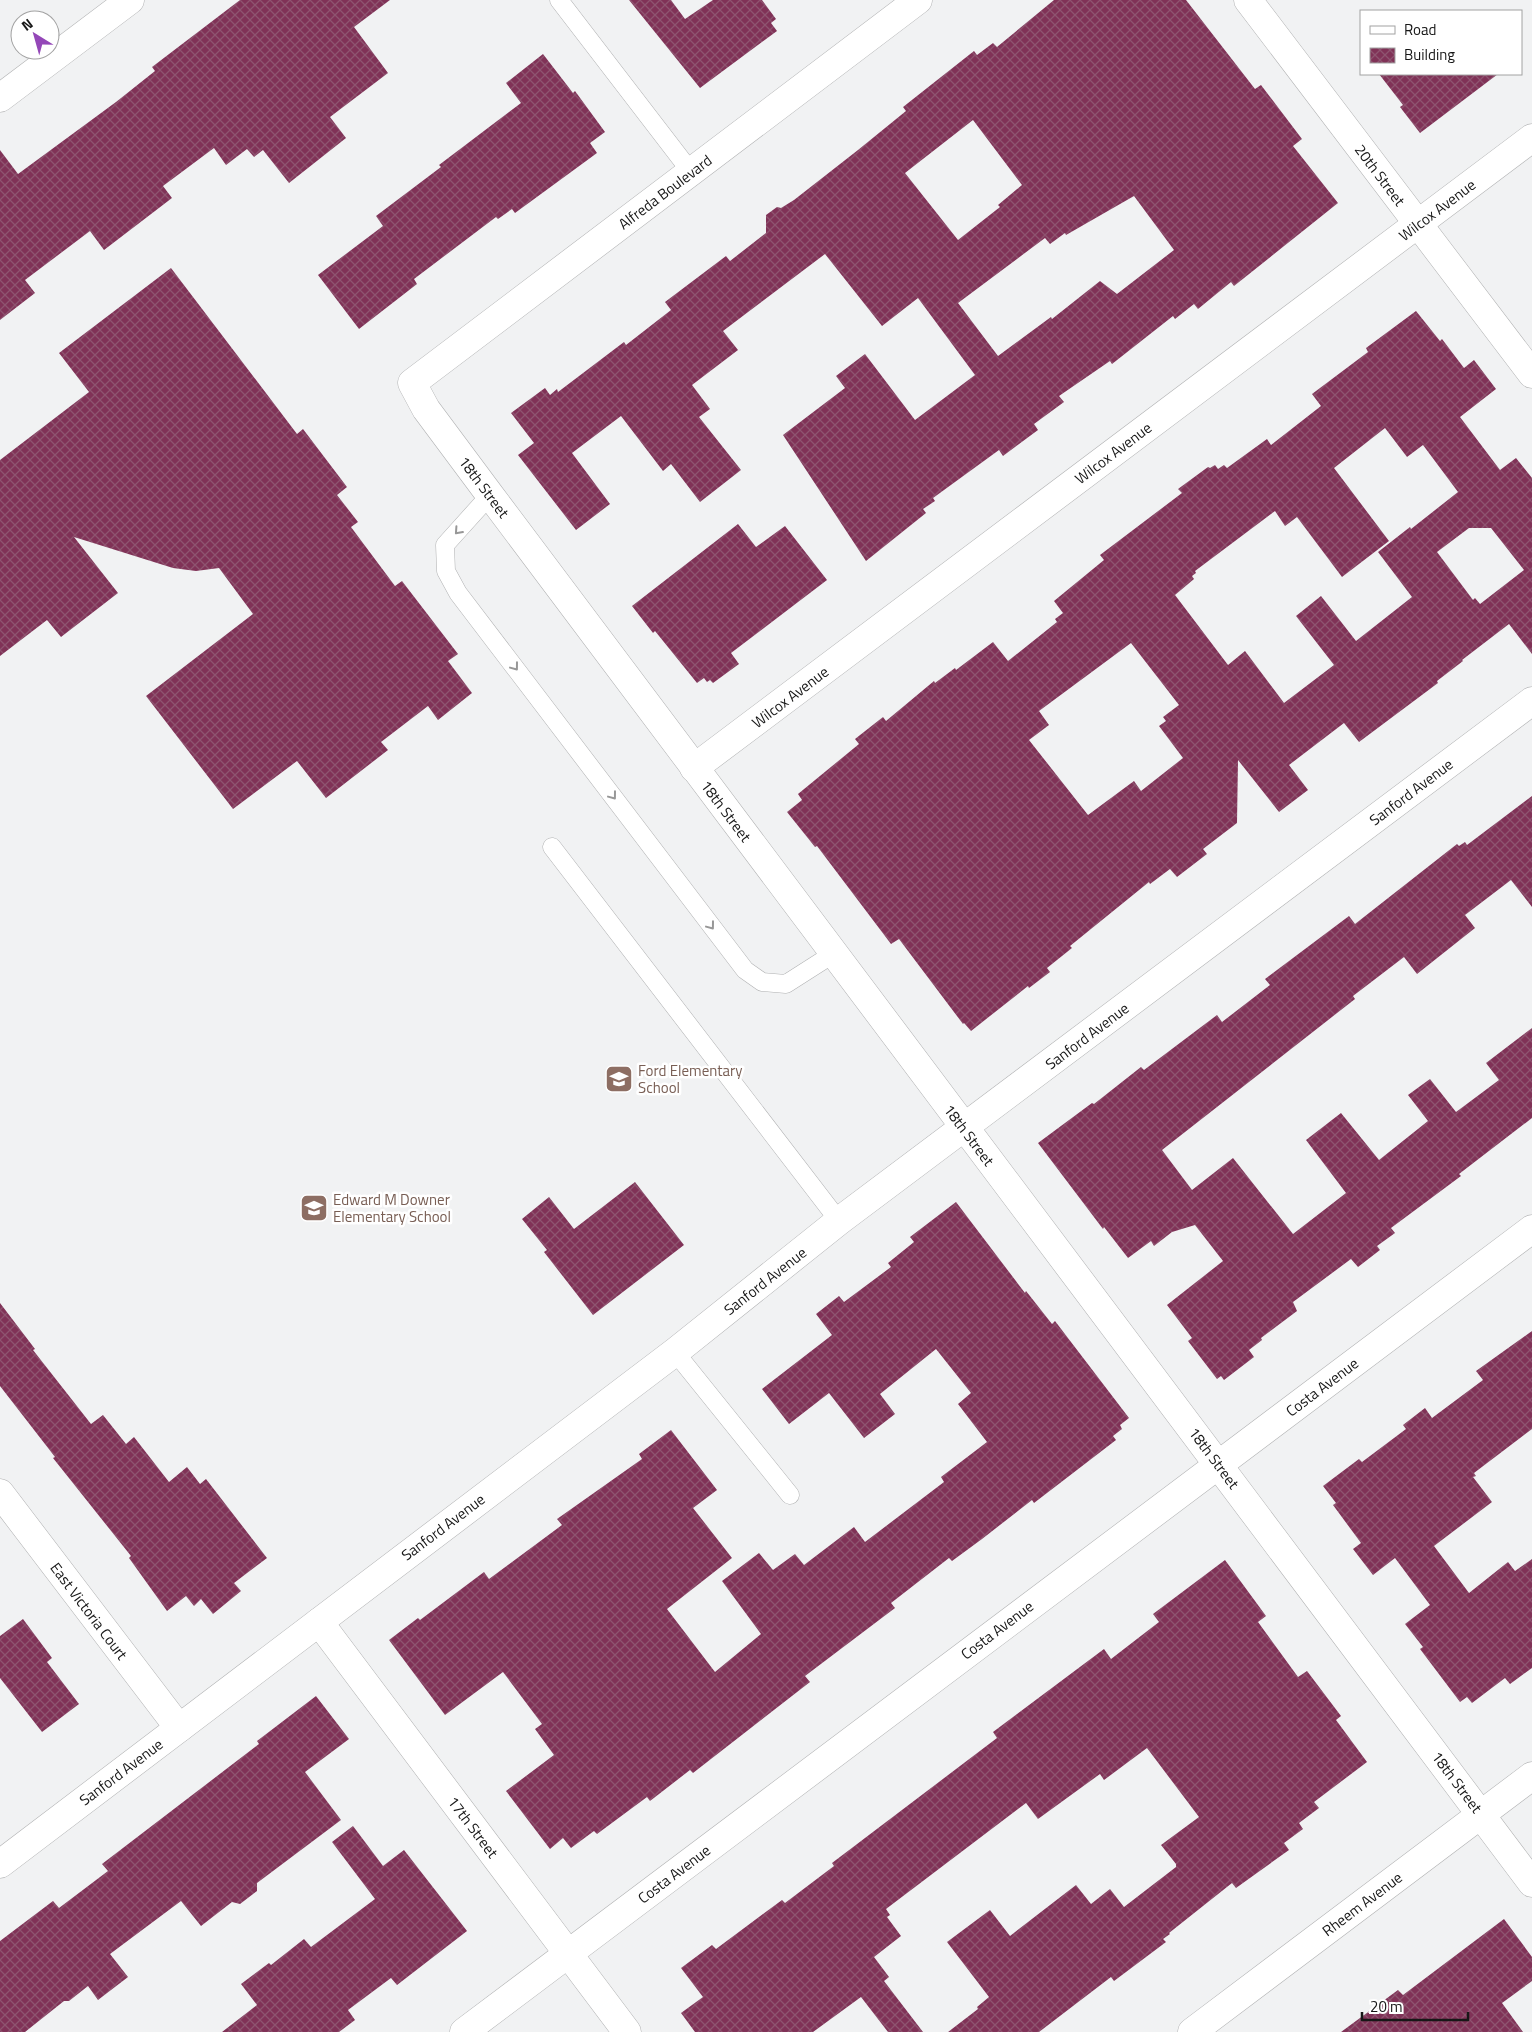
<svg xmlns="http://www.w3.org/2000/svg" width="1532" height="2032" viewBox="0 0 1532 2032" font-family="'Titillium Web',sans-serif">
<defs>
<pattern id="building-cross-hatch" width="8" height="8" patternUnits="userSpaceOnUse" patternTransform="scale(1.25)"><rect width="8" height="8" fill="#803257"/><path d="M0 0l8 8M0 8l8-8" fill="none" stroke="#8e5470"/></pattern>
</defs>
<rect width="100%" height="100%" fill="#f1f2f3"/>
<g fill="url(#building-cross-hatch)" fill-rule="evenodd">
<polygon points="240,0 390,0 354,27 388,73 330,117 346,138 289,183 263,150 254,157 247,149 226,165 214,148 163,186 172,198 104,250 90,231 25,280 35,293 0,320 0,150 18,174 116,102 155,71 152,67"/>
<polygon points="629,0 671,0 685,19 713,0 762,0 776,19 771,23 777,31 700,88"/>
<path d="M1054,0H1186L1255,89L1261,85L1302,139L1293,146L1338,203L1234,286L1231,282L1198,309L1194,304L1175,319L1173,316L1112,364L1110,361L1059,396L1064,402L1034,424L1038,430L1003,456L999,450L933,498L935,501L923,509L926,513L866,561L783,435L845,388L836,376L865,354L915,420L975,375L918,298L882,326L825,254L723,331L738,350L692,385L710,409L699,417L741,470L700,502L671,464L663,471L621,416L572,453L610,504L576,530L518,455L534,443L511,413L545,388L550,395L557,389L558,392L624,342L626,345L671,310L665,302L726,256L730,261L766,233V215L777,207L781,208L794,200L858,150L906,111L903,107L974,51L977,55L993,43L997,47ZM973,120L1022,185L998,205L1000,207L958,240L905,173ZM1134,196L1174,250L1117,294L1100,281L1052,319L1051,317L998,356L958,303L1045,238L1050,244L1065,233L1066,235Z"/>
<polygon points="543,54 573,93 575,91 605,132 590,143 597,153 515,213 512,209 498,219 496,217 414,279 417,284 359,329 318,275 383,226 376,216 441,167 439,165 521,103 506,83"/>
<polygon points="1379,74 1498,74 1420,133 1400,107 1403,105"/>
<polygon points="171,268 297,434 303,429 347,487 337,495 358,522 351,527 395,586 402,581 458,654 448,661 472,693 438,720 428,706 381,742 388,750 326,798 297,761 233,809 146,696 253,614 219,568 196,571 173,568 74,537 118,593 61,637 47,620 0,656 0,460 89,392 59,353"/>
<path d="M1416,311L1440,341L1442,339L1464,368L1474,360L1496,389L1460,417L1500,470L1516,458L1532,478V654L1509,624L1462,660L1463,661L1437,681L1438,683L1359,742L1344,723L1289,765L1308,790L1279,812L1238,760L1237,823L1203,849L1207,854L1177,877L1170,869L1150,884L1149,882L1070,946L1072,948L1047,968L1050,972L1029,988L1028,986L971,1031L964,1023L963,1024L899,939L891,944L817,846L815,847L787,812L802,800L798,794L859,744L855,739L883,717L886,721L934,681L935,683L955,668L956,670L993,642L1008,661L1057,622L1055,619L1063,613L1054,601L1104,560L1100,555L1182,493L1178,489L1208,467L1210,468L1215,465L1218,469L1224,465L1227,468L1267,439L1271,445L1321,406L1312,394L1368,352L1366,348ZM1385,428L1407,457L1423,445L1458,492L1411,529L1410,527L1378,552L1412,597L1356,641L1321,596L1296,616L1334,665L1284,703L1245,651L1228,665L1175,595L1194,579L1192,576L1196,573L1195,571L1275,511L1285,526L1297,517L1342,577L1389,541L1334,468ZM1469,528H1491L1524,570L1480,604L1475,598L1473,600L1437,552ZM1131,643L1179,705L1163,717L1166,721L1159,726L1183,758L1141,791L1134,781L1088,815L1029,740L1049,725L1039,711Z"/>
<polygon points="738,524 756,547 785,526 827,580 731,653 739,664 713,683 710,680 707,682 704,678 697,683 655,631 653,633 632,606"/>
<polygon points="1532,796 1532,907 1511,880 1465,915 1475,928 1417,974 1404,957 1353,996 1355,999 1162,1150 1192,1190 1233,1158 1293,1234 1346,1193 1306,1140 1341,1113 1379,1160 1428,1121 1408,1095 1430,1079 1456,1112 1499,1080 1486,1063 1532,1028 1532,1118 1459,1174 1461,1176 1391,1228 1395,1233 1377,1246 1380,1250 1358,1267 1351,1259 1293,1302 1297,1311 1261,1338 1262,1340 1249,1350 1254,1357 1224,1380 1221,1376 1217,1379 1188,1341 1192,1338 1167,1305 1223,1261 1195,1225 1172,1232 1154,1246 1151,1241 1128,1258 1104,1227 1103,1229 1038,1143 1092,1103 1094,1104 1141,1067 1144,1070 1217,1015 1222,1022 1270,985 1265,979 1349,916 1355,924 1457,844 1459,846 1465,842 1467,845"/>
<polygon points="635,1182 684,1245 593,1315 544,1252 547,1250 522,1219 549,1197 574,1229"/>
<polygon points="956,1202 1025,1293 1026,1291 1052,1324 1055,1321 1129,1418 1120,1425 1122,1429 1113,1436 1116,1440 1034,1503 1032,1500 982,1539 952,1561 949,1558 891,1603 895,1608 805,1676 810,1682 693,1773 690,1770 650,1801 647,1797 597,1834 594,1831 571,1848 563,1838 550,1849 506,1791 554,1755 535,1729 542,1724 503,1672 445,1715 389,1640 418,1618 420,1620 484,1572 489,1579 562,1525 557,1519 642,1459 639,1454 671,1430 717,1490 693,1508 732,1558 667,1609 715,1672 761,1634 722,1581 759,1553 773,1570 795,1554 804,1565 854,1527 865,1542 944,1482 941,1477 987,1442 958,1404 971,1393 936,1349 880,1394 895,1414 864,1438 829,1393 789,1424 762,1389 832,1335 816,1314 839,1296 844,1302 891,1267 888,1263 914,1242 910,1237"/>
<polygon points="0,1303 35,1349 33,1350 91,1424 103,1415 126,1444 134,1437 169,1482 187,1467 200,1484 206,1479 267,1558 234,1583 241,1591 213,1614 201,1599 194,1606 186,1596 167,1611 129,1558 131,1556 53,1458 55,1457 0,1386"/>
<polygon points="1532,1331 1532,1429 1474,1473 1476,1476 1473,1477 1492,1502 1434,1546 1469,1593 1508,1562 1515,1571 1532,1559 1532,1668 1510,1684 1505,1678 1472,1703 1467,1697 1460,1702 1420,1649 1423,1647 1405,1624 1430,1605 1395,1558 1373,1575 1353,1549 1361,1543 1333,1505 1336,1503 1323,1486 1359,1459 1362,1462 1406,1429 1403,1425 1425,1408 1432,1418 1483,1380 1476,1371"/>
<polygon points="1225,1560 1266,1616 1258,1622 1298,1677 1307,1671 1341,1716 1336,1720 1367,1762 1314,1802 1319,1808 1299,1823 1303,1829 1284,1843 1289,1850 1236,1888 1232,1883 1169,1933 1170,1934 1163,1939 1166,1942 1114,1981 1111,1977 1039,2032 948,2032 978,2009 977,2007 989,1997 947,1942 990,1910 1010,1936 1076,1885 1091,1904 1110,1889 1124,1907 1176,1867 1176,1864 1161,1845 1199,1817 1147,1748 1104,1780 1100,1774 1038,1819 1026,1803 886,1909 890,1915 887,1917 901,1936 874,1957 889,1977 884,1981 923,2032 888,2032 861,1997 813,2032 695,2032 681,2013 703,1997 681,1968 712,1945 716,1949 782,1900 785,1903 834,1866 832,1863 997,1738 993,1732 1104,1649 1111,1659 1159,1622 1153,1614"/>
<polygon points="23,1619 52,1658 47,1662 79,1704 42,1732 0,1678 0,1636"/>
<polygon points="316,1696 349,1739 305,1772 341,1820 257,1883 257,1891 240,1904 232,1902 201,1926 181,1901 110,1954 128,1977 98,2000 88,1986 69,2001 64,2001 25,2032 0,2032 0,1941 53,1901 59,1908 108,1871 102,1864 259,1744 257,1741"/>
<polygon points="353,1826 383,1866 404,1850 467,1931 397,1985 391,1978 348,2010 355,2020 339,2032 222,2032 257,2005 241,1984 269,1963 271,1965 304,1939 311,1947 375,1899 332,1842"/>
<polygon points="1504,1919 1532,1957 1532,1981 1502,2003 1523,2032 1341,2032 1398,1990 1403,1995"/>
</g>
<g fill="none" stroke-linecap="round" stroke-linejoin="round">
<g stroke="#b0b1b2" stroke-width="19">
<g id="service">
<polyline points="559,0 691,172"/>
<polyline points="490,495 445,545 446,571 458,593 745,970 762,982 786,984 833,954"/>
<polyline points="552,847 839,1221"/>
<polyline points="675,1352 790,1495"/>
</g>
</g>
<g stroke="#b0b1b2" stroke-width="29">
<g id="minor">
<polyline points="918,0 412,383 426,409 490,495 1532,1883"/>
<polyline points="1248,0 1532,374"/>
<polyline points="0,98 130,0"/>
<polyline points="694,768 1532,138"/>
<polyline points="0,1493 179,1728"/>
<polyline points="319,1622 627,2032"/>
<polyline points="0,1864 675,1352 839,1221 1532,701"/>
<polyline points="464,2032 1532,1229"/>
</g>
</g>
<g stroke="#b0b1b2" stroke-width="29">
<polyline id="tertiary" points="1192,2032 1532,1776"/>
</g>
<use href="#service" stroke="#fff" stroke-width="18"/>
<use href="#minor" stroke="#fff" stroke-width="28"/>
<use href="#tertiary" stroke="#fff" stroke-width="28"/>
</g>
<defs><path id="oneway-chevron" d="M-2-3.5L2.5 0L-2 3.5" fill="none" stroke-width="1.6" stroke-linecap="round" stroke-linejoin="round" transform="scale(1.25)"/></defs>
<g stroke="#979797">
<use href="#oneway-chevron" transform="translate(458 531) rotate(132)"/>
<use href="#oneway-chevron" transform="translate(515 667) rotate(53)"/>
<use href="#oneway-chevron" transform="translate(613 796) rotate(53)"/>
<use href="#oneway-chevron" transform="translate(711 926) rotate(53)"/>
</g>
<defs>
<g id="school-square" transform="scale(1.4375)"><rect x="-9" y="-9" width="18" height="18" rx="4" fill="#8d6e63" stroke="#fff"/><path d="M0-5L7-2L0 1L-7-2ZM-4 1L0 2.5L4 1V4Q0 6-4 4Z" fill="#fff"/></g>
</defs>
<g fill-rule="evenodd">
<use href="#school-square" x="619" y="1079"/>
<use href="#school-square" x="314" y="1208"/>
</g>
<g text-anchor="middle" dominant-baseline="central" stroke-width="5" stroke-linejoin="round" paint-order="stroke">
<g font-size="15" fill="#171717" stroke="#fff">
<text transform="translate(1380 175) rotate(53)">20th Street</text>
<text transform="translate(665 192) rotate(-37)">Alfreda Boulevard</text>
<text transform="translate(1437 210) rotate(-37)">Wilcox Avenue</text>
<text transform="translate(1113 453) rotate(-37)">Wilcox Avenue</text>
<text transform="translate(484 487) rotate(53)">18th Street</text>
<text transform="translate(790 697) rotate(-37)">Wilcox Avenue</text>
<text transform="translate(1411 792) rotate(-37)">Sanford Avenue</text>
<text transform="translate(726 811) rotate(53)">18th Street</text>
<text transform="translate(1087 1036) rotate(-37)">Sanford Avenue</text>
<text transform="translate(969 1135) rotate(53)">18th Street</text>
<text transform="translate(765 1281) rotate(-38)">Sanford Avenue</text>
<text transform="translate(1322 1387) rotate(-37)">Costa Avenue</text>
<text transform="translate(1214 1458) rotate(53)">18th Street</text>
<text transform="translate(443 1527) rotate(-37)">Sanford Avenue</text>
<text transform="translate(89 1611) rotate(53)">East Victoria Court</text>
<text transform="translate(997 1630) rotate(-37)">Costa Avenue</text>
<text transform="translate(121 1772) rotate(-37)">Sanford Avenue</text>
<text transform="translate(1457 1782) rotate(53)">18th Street</text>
<text transform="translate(473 1827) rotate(53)">17th Street</text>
<text transform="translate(674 1874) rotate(-37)">Costa Avenue</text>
<text transform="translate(1362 1904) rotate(-37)">Rheem Avenue</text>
</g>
<g font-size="15" fill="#785e54" stroke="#fff" text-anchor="start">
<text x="638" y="1070">Ford Elementary<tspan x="638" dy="17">School</tspan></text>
<text x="333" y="1199">Edward M Downer<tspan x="333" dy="17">Elementary School</tspan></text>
</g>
</g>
<rect x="1360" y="10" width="162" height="65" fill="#ffffff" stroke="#a2a2a2"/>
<rect x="1370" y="26" width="25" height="8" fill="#ffffff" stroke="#a2a2a2"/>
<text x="1404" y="35" font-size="15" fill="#171717">Road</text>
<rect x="1370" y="48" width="25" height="15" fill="url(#building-cross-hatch)" stroke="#a2a2a2"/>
<text x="1404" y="60" font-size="15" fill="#171717">Building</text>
<g transform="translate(35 35) rotate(323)"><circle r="24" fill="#ffffff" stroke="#a2a2a2"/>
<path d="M0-4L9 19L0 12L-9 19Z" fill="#9447b8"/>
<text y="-8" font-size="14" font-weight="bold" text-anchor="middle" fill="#171717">N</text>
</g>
<path d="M1362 2012v8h106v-8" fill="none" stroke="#171717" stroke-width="2.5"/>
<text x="1370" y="2012" font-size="15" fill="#171717" stroke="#ffffff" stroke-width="4" paint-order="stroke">20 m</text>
</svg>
